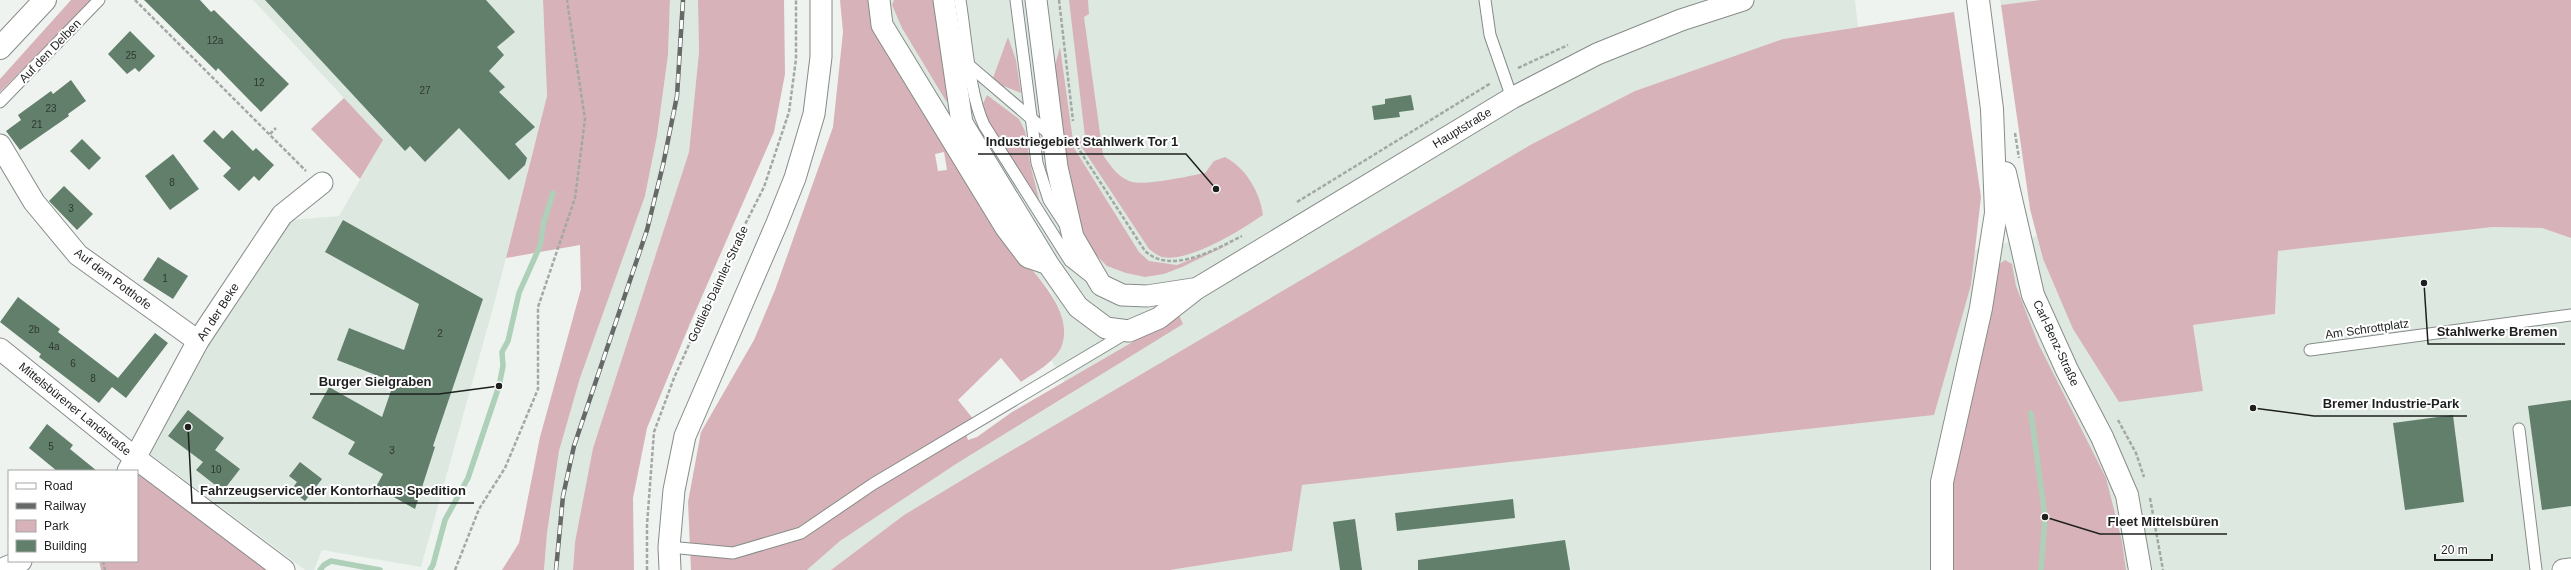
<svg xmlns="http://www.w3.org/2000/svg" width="2571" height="570" viewBox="0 0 2571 570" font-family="Arial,sans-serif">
<rect width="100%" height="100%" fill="#eef3ef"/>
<g fill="#dde9e0">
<polygon points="253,0 543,0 547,96 496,297 421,567 322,550 314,570 305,570 146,451 183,379 289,220 339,216 383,140"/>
<polygon points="670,0 698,0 699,52 689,152 593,448 575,542 573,570 544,570 547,533 559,451 580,378 645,196 657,136 668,55"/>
<polygon points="869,0 1855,0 1858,27 1783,39 1636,91 1532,144 904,515 831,570 807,570 840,541 956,464 1072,393 1051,360 1062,346 1059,310 1050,290 1021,257"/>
<polygon points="2000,0 2040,0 2001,5"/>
<polygon points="2493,227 2542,228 2571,238 2571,570 1170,570 1292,551 1301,485 1933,415 1971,285 1974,250 2037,236 2043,259 2058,294 2193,325 2275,314 2278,251"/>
</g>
<g fill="#d7b3b9" fill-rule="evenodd">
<polygon points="71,0 93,0 0,92 0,79"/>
<polygon points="543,0 670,0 668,55 657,136 645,196 580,378 559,451 547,533 544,570 502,570 519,543 540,437 581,289 580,245 506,258 547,96"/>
<polygon points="698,0 784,0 785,74 774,132 689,326 647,428 633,498 634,570 573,570 575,542 593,448 689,152 699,52"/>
<path d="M840,0H869L1021,257C1039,278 1073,313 1062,345C1057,361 1034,373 1021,382L1001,358L958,400L974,420L965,431L968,440L977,437L1012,412L1179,315L1183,324L956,464L840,541L807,570H691L688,502L701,432L754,340L775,290L833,127L843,32ZM944,152L947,170L938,171L935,154Z"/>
<polygon points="894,0 938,0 951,103 946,101 902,28 892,5"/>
<path d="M1069,0H1088L1089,14L1084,17L1103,155C1110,165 1117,176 1129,181C1141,187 1189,176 1205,173L1214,161L1225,157C1246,168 1260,192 1263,215C1241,230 1189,263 1162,257C1158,256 1153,252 1149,249L1079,143L1078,138L1085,137Z"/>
<polygon points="2040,0 2571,0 2571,238 2542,228 2493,227 2278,251 2275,314 2193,325 2203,391 2119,402 2073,329 2043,259 2030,209 2001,5"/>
<polygon points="1954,12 1981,197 1971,285 1934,415 1302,485 1292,551 1170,570 831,570 904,515 987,465 1532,144 1635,91 1783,39"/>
<polygon points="1008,37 1016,60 1021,93 1001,85 993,78"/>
<polygon points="1060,47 1074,148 1139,252 1149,261 1177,265 1232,243 1182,267 1164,274 1145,277 1126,273 1107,266 1093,252 1073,212 1053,73"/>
<polygon points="987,95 1019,119 1025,131 1030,163 1041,208 985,118 982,106"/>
<polygon points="344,98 383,140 360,179 311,129"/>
<polygon points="2005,260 2012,264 2016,286 2038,343 2106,478 2122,541 2126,570 1949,570 1947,489 1998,265"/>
<polygon points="140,474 281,570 101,570 99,561 137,561 137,478"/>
</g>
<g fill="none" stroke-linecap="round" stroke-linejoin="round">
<g stroke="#aecfb8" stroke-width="5.5">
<polyline points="2031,413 2045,517 2041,570"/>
<polyline points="320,570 324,565 331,561 380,570"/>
<polyline points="430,570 433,565 445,520 468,478 499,386 503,366 502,352 508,341 519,293 540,246 544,221 553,193"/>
</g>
</g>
<g fill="#617f6a">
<polygon points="144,0 200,0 211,12 214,10 289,84 261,112 218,68 216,71"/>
<polygon points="265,0 486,0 515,32 497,47 504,55 489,71 505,87 499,92 535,127 515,144 527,158 525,165 509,180 459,128 425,162 410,146 405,151"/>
<polygon points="130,31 155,56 139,72 135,68 127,74 108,54"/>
<polygon points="71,80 86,101 68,114 69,116 20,150 6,131 21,120 18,115 51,91 53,94"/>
<polygon points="1411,95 1414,110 1399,112 1400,117 1374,120 1372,106 1385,104 1385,99"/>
<polygon points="214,130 223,139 232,130 253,151 256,148 274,165 259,181 254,176 239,191 223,176 231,168 203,141"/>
<polygon points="82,139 101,158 89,170 70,151"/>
<polygon points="173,154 199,189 170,210 145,176"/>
<polygon points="64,186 93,214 77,230 49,201"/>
<polygon points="343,220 483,299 433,446 435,447 415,509 376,487 383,474 348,454 355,442 312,418 329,387 382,417 394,382 337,360 349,328 404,350 419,304 325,252"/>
<polygon points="158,257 188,276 173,299 143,280"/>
<polygon points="18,297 60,329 58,332 118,378 155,333 168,343 126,398 112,387 99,403 39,357 41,354 0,322"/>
<polygon points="2571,400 2571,506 2542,510 2528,406"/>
<polygon points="188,410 224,438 215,450 240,469 223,491 196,470 203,462 168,436"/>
<polygon points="2453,415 2464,502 2405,510 2393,423"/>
<polygon points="47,424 73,445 70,449 97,471 57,471 29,448"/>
<polygon points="300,462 322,479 305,501 291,490 297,482 289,476"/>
<polygon points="1513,499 1515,518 1397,531 1395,513"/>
<polygon points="1355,519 1362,570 1340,570 1333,522"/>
<polygon points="1565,540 1570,570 1418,570 1418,560"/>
</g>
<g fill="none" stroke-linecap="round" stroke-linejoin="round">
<g stroke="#878c89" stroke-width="13">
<g id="service">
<path d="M960,0C966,36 969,93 984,125L1070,261L1089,276"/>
<polyline points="1016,0 1037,163 1049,200 1064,223"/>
<polyline points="1485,0 1490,35 1512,98"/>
<polyline points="971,67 1053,137"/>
<polyline points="0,102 99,0"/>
<polyline points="2310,350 2571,315"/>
<polyline points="2519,429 2536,570"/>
<polyline points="669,547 733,553 801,533 873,484 1128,332"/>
</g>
</g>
<g stroke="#878c89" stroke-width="23">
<g id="minor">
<polyline points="879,0 882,25 1006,228 1028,257 1043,262"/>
<polyline points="944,0 962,123 1048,264 1078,307 1106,328 1129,331 1159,318 1196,289 1512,98 1597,54 1681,20 1743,0"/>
<polyline points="1036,0 1057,167 1073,237 1101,285 1122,295 1147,296 1193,289"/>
<polyline points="0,145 34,202 78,255 198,341"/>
<polyline points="0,349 134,457 284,570"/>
<polyline points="128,471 198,341 282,215 322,183"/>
<polyline points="0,570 21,561"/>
<polyline points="670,570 669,547 674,490 685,436 777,223 795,178 814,114 821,57 821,0"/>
<polyline points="2563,570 2571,569"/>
</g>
</g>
<g stroke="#878c89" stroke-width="24">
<g id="tertiary">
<polyline points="2005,173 2033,295 2067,370 2102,437 2127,495 2140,570"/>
<polyline points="1942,570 1942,482 1981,308 1996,213 1992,109 1978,0"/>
</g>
</g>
<g stroke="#878c89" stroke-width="24">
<polyline id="secondary" points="0,48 45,0"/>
</g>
<g stroke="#a4a8a5" stroke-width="2.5" stroke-dasharray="4 2" stroke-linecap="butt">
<polyline points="135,0 306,171"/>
<polyline points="1059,0 1073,121"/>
<polyline points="1518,68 1568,45"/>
<polyline points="2015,133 2019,158"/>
<polyline points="270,134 276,128"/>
<path d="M1075,140L1080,151L1145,251C1171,275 1214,250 1242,236"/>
<polyline points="1297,202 1491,83"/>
<polyline points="2118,420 2136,453 2144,477"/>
<polyline points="2150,498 2163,570"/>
<polyline points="103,561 105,570"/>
<polyline points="455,570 479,509 505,468 538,389 538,307 575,198 585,119 567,0"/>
<polyline points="647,570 647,525 654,432 674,378 726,262 764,187 789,112 796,59 796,0"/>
</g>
<use href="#service" stroke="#fff" stroke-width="11"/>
<use href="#minor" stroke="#fff" stroke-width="21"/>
<use href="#tertiary" stroke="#fff" stroke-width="22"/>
<use href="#secondary" stroke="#fff" stroke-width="22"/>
<g stroke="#666967" stroke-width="4.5">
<polyline id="rail" points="556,570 563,496 574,446 647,230 663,165 677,96 683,0"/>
</g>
<use href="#rail" stroke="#fff" stroke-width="3" stroke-dasharray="9" stroke-linecap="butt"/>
</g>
<g text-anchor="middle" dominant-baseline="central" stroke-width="4" stroke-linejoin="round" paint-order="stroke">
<g font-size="10" fill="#2f3832">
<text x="215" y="40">12a</text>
<text x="131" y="55">25</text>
<text x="259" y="82">12</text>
<text x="425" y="90">27</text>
<text x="51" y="108">23</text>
<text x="37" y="124">21</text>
<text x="172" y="182">8</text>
<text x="71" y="208">3</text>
<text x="165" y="278">1</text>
<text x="34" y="329">2b</text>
<text x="440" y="333">2</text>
<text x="54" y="346">4a</text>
<text x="73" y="363">6</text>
<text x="93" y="378">8</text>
<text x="51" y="446">5</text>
<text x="392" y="450">3</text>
<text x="216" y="469">10</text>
</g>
<g font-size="12" fill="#1e201f" stroke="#fff">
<text transform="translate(50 51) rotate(-46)">Auf den Delben</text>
<text transform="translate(1462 128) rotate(-31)">Hauptstraße</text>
<text transform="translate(113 279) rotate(37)">Auf dem Potthofe</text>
<text transform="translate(718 284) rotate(-65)">Gottlieb-Daimler-Straße</text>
<text transform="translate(218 312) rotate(-57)">An der Beke</text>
<text transform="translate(2367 329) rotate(-8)">Am Schrottplatz</text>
<text transform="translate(2056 343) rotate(65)">Carl-Benz-Straße</text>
<text transform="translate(75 409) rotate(39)">Mittelsbürener Landstraße</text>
</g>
</g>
<path fill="none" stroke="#1e201f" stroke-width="1.5" d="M1216 189L1186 154H978M2424 283L2428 344H2565M499 386L439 394H310M2253 408L2314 416H2467M188 427L192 503H474M2045 517L2100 534H2227"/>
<g fill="#1e201f" stroke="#fff" stroke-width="1.5">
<circle cx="1216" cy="189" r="4"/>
<circle cx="2424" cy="283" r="4"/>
<circle cx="499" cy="386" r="4"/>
<circle cx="2253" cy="408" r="4"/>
<circle cx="188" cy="427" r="4"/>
<circle cx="2045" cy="517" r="4"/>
</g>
<g font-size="13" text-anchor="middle" font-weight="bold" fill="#1e201f" stroke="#fff" stroke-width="4" stroke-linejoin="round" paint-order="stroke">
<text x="1082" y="146">Industriegebiet Stahlwerk Tor 1</text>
<text x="2497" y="336">Stahlwerke Bremen</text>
<text x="375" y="386">Burger Sielgraben</text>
<text x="2391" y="408">Bremer Industrie-Park</text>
<text x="333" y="495">Fahrzeugservice der Kontorhaus Spedition</text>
<text x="2163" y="526">Fleet Mittelsbüren</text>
</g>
<rect x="8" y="470" width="130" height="92" fill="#ffffff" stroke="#a5a6a5"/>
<rect x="16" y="483" width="20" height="6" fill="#ffffff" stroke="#a5a6a5"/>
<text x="44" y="490" font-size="12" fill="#1e201f">Road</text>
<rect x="16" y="503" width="20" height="6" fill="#666967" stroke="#a5a6a5"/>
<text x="44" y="510" font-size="12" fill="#1e201f">Railway</text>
<rect x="16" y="520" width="20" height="12" fill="#d7b3b9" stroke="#a5a6a5"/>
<text x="44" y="530" font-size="12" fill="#1e201f">Park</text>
<rect x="16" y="540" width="20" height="12" fill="#617f6a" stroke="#a5a6a5"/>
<text x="44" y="550" font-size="12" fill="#1e201f">Building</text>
<path d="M2435 554v6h57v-6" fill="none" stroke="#1e201f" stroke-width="2"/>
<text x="2441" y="554" font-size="12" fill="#1e201f" stroke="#ffffff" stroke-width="3" paint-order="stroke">20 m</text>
</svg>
